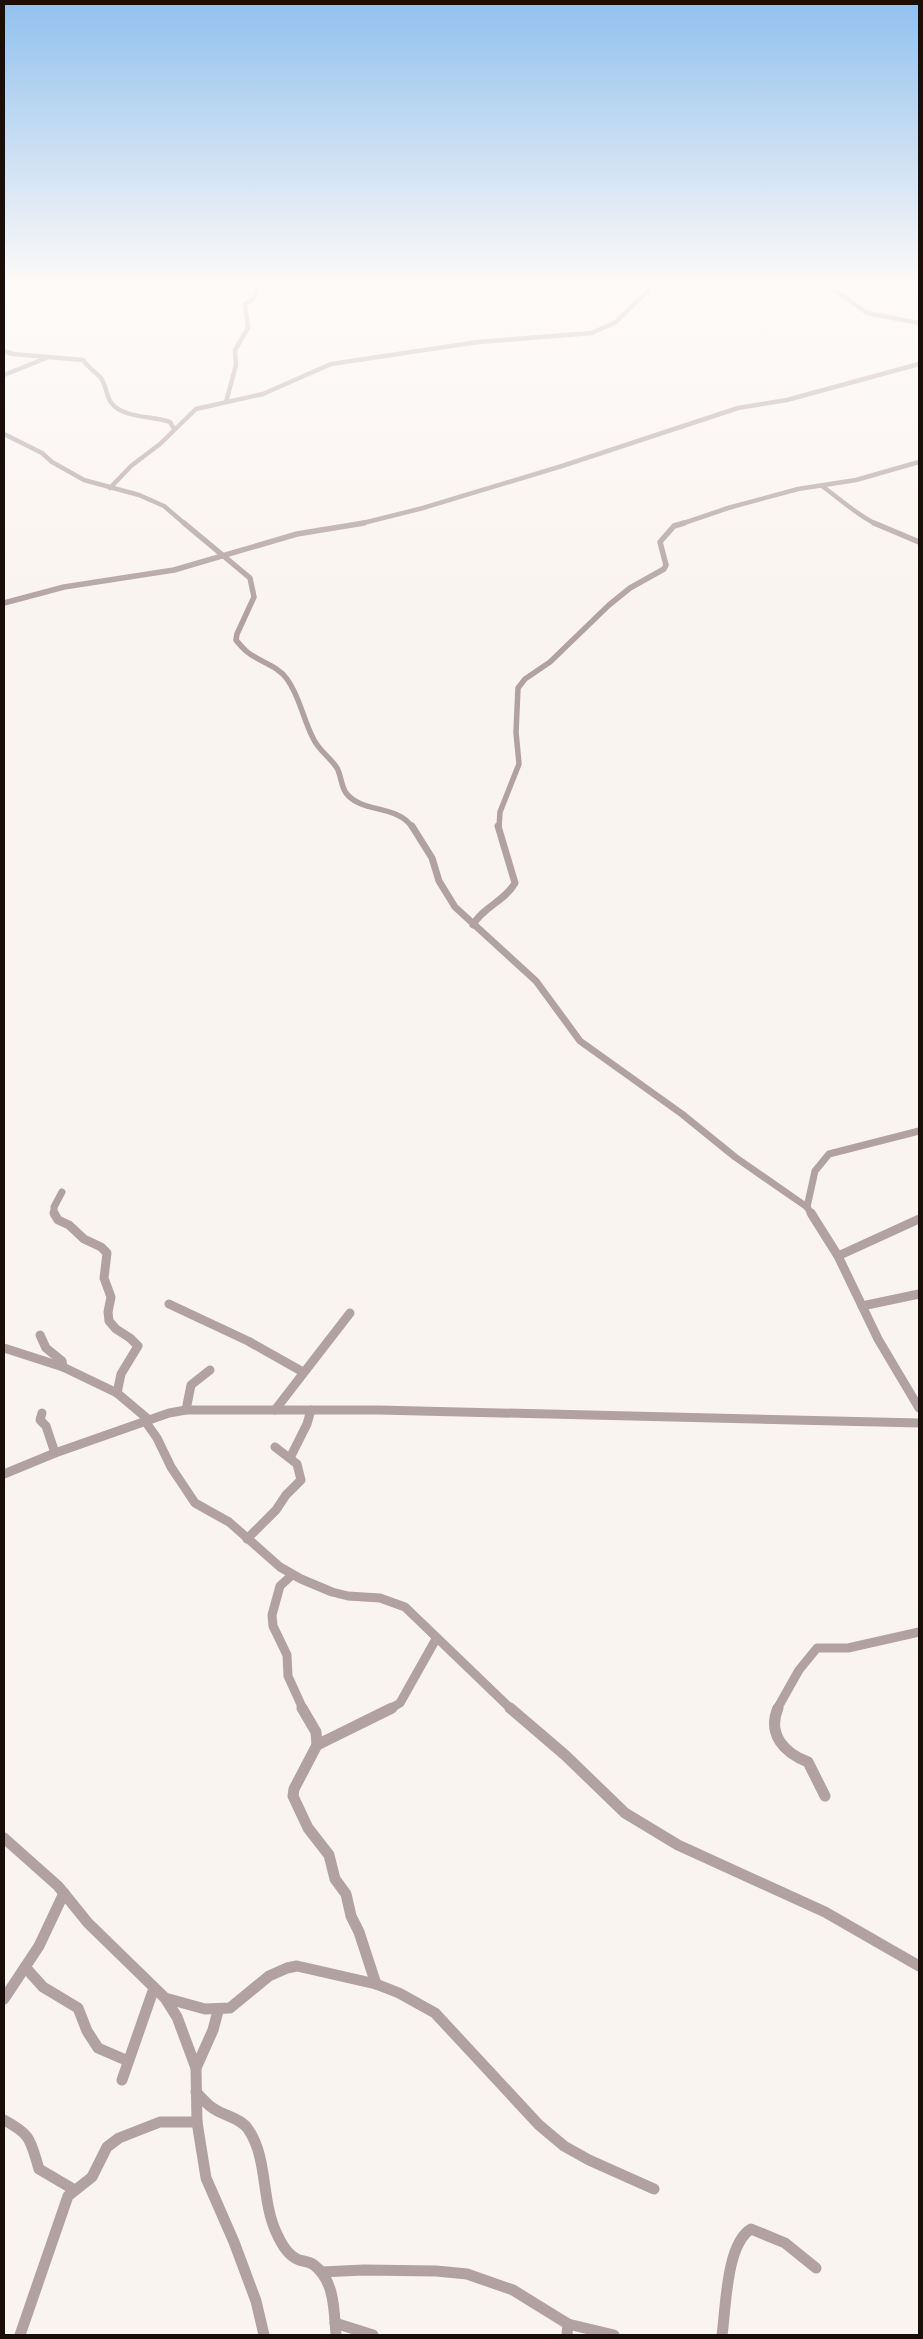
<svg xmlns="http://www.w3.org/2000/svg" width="923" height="2339" viewBox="0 0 923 2339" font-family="'Exo 2',sans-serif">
<rect width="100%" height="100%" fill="#faf4f0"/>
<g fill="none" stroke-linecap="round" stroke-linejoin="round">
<g stroke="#b2a1a3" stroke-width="4.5">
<polyline points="828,285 867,313 919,323"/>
<path d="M4,351L13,354L83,360C88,367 94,371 100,377C110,388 102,405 127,413C141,418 156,417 170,422L174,429"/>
<polyline points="4,375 46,358"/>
<polyline points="226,402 236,365 235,350 248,328 245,304 253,299 257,292 254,285"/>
<polyline points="4,434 42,453 52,462 84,480 139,495 164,506 185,524"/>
<path d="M822,486C840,499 857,515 876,524"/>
<polyline points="110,488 131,466 160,444 196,409 263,394 331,364 478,342 592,333 616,322 646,293 651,285"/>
<polyline points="359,524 423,508 562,466 738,408 787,400 919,364"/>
<polyline points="681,524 728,508 798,489 856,480 919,462"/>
</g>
<g stroke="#b2a1a3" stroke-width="5.5">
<path d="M184,523L250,578L254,597L237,634L236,640C239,644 243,648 246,651C259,662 277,665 287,679C300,697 303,719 313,738C318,750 330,757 337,768C341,775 341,786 346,793C361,813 398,805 412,827"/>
<polyline points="874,523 919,542"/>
<polyline points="4,603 64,587 174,570 297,534 364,523"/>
<polyline points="499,827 500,812 519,764 516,732 518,688 525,679 550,662 609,605 630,588 664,569 666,565 660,542 674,526 684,523"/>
</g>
<g stroke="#b2a1a3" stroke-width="7">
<polyline points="412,826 432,858 439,881 455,907 536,981 580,1041 682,1114 735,1157 807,1207 812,1215"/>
<path d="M473,925C483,907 505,901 515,883L498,826"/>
<polyline points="807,1207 815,1171 829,1154 919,1131"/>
<polyline points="54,1215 54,1207 62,1192"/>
</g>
<g stroke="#b2a1a3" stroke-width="9">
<polyline points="54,1213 58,1220 69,1225 84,1239 101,1247 107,1253 104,1278 111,1297 108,1312 109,1321 116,1329 130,1338 138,1346 121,1374 117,1393"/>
<polyline points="811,1213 838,1256 878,1339 919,1408"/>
<polyline points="838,1256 919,1219"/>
<polyline points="169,1304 248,1341 303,1372"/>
<polyline points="862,1306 919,1294"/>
<polyline points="40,1335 46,1348 62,1361 63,1367"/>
<polyline points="4,1348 63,1367 117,1393 149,1420"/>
<polyline points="186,1410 191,1385 210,1370"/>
<polyline points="275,1410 350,1313"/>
<polyline points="42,1413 40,1420 46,1426 55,1453"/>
<polyline points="145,1421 157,1438 171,1467 195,1503 229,1522 280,1567 301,1579 332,1592 348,1596 380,1598 405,1607 511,1709"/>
<polyline points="291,1456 307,1424 311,1410"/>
<polyline points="4,1474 55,1453 169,1413 186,1410 379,1410 919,1423"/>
<polyline points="247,1539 276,1510 286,1495 301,1480 297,1464 275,1447"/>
<polyline points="292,1575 280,1586 272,1615 273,1626 287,1655 288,1676 303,1709"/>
<polyline points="390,1709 400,1703 436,1639"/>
<polyline points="777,1709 799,1670 817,1648 848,1648 919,1632"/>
</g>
<g stroke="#b2a1a3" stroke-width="11">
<polyline points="302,1708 316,1732 317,1745 294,1789 293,1796 308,1828 329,1855 335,1879 346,1894 351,1916 359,1932 376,1984"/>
<polyline points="510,1708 565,1755 625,1813 678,1845 825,1912 919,1966"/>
<path d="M778,1708C767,1734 784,1753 808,1762L825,1796"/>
<polyline points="317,1745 392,1708"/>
<polyline points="4,1838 58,1886 88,1923 165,1998 177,2017 196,2068 197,2122 206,2178 234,2242 256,2301 264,2335"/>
<polyline points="25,1967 43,1987 78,2008 87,2031 98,2048 128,2061"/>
<polyline points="165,1998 205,2009 230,2008 269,1976 287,1968 297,1966 376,1984 399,1993 435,2013 539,2125 564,2146 589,2160 654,2189"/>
<polyline points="4,1999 39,1946 64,1893"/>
<polyline points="196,2068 213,2030 218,2011"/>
<polyline points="122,2080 154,1988"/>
<path d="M196,2092C202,2098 208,2106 216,2110C226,2116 242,2119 248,2129C268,2158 261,2199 276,2232C281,2243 287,2255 299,2260C304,2261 310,2262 314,2265C335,2281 334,2311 336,2335"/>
<path d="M4,2120C32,2135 30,2140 39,2169L73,2189"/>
<polyline points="321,2272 364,2270 436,2271 467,2274 513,2290 568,2324 614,2335"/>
<polyline points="335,2323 373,2335"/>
<polyline points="20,2335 68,2196 92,2177 107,2147 119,2138 160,2122 197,2122"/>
<polyline points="567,2335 568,2324"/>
<path d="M722,2335C726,2308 726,2244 751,2229L785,2243L816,2268"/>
</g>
</g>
<linearGradient id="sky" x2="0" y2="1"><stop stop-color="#91c0ee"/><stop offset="0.46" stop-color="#fdfaf8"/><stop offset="1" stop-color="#fdfaf8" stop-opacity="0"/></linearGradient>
<rect width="923" height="613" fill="url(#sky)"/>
<rect width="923" height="2339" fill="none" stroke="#190f08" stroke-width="10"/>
</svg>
